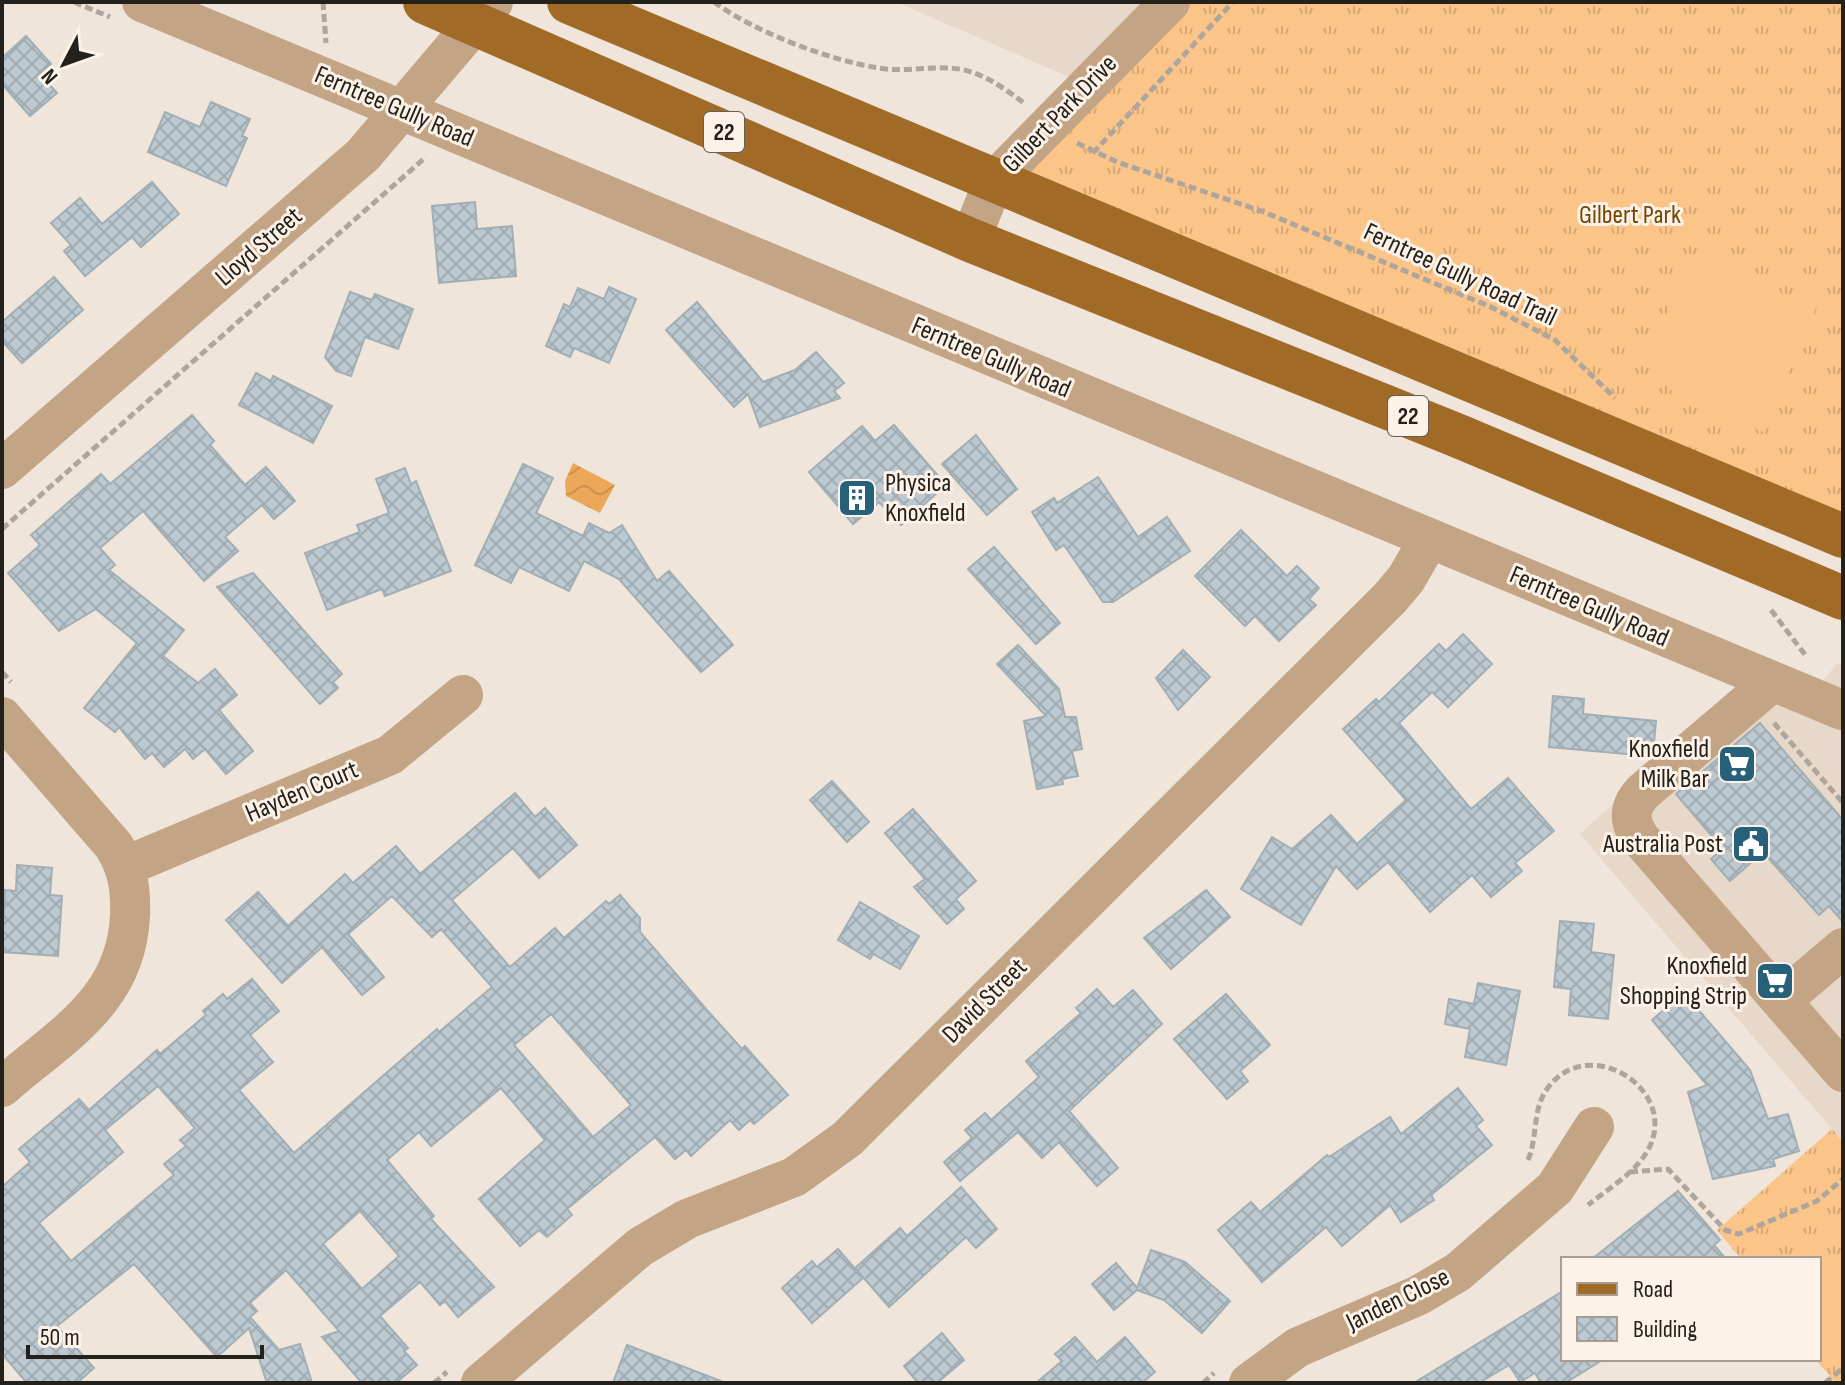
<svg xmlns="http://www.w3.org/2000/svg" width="1845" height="1385" viewBox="0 0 1845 1385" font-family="'Sofia Sans Condensed',sans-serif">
<defs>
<pattern id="grass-tufts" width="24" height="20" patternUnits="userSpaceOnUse" patternTransform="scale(2)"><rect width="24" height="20" fill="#fbc489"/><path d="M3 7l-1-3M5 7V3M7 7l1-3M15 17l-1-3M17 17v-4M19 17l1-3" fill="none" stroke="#d7a876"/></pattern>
<pattern id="water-waves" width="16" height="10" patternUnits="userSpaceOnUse" patternTransform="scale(2)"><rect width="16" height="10" fill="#eda758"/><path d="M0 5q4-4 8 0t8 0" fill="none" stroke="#cb8f4c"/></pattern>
<pattern id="building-cross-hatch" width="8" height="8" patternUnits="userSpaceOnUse" patternTransform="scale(2)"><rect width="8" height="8" fill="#bcc9d0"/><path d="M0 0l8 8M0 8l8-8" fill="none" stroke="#a1acb2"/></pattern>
</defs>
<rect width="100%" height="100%" fill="#efe5db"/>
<g fill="#e8d8c9">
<polygon points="896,2 1170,2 1088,85"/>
<polygon points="1837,663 1843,666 1843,1142 1580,834 1740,689 1798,713"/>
</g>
<g fill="url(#grass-tufts)">
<polygon points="1170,2 1843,2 1843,536 994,181"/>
<polygon points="1832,1129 1843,1142 1843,1383 1836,1383 1815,1359 1819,1359 1819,1259 1741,1259 1717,1230"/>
</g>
<g fill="#fbc489">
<polygon points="1691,254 1816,308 1764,432 1676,395 1656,375 1655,342"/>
<polygon points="1843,1273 1843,1340 1835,1347 1819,1329 1819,1294"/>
</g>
<polygon fill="url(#water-waves)" points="573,463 615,485 600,513 566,496 565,481"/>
<g fill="url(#building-cross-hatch)" stroke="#a1aeb4" stroke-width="2" fill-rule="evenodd">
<polygon points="26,36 51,64 40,74 57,93 30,116 2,84 2,58"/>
<polygon points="211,102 250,119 242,136 247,138 226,186 148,152 165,112 200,127"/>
<polygon points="152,182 179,214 141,247 132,237 85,276 64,251 71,245 51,223 80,198 102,224"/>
<polygon points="475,202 477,229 512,226 516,276 439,283 432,206"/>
<polygon points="54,277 83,310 22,363 2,341 2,322"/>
<polygon points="609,287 636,299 609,363 574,348 570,357 546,346 564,304 570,307 578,288 604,299"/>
<polygon points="350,292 372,300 375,294 413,309 398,349 365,337 351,376 336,371 325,357"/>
<polygon points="697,302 763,382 795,370 816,352 844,383 834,391 840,398 760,427 748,394 734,407 666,330"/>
<polygon points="256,373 271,381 273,376 332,406 313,443 239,405"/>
<polygon points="192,415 214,441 210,445 245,485 266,467 295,501 274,519 262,505 225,537 238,551 204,581 143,511 100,548 115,565 109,570 184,630 163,656 198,683 215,669 237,695 219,710 253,751 226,774 205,749 193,759 185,749 164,767 152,753 145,759 119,727 115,732 84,708 137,643 96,609 59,631 8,573 40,545 31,535 101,474 110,484"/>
<polygon points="894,425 946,485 901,525 879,502 853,524 809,472 862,426 875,441"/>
<polygon points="976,435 1017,489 987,515 942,464"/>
<polygon points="523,464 553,478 536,513 583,536 589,523 609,533 622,525 657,581 669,571 733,645 701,672 619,579 584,561 569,591 519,567 511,583 475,565"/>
<polygon points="405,468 411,484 416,481 451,571 385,596 382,589 327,610 305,553 360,532 357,525 389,513 376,479"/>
<polygon points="1098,477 1138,537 1167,517 1190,551 1113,602 1103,602 1064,545 1056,550 1032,512 1054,498 1057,503"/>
<polygon points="1241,530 1287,576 1297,566 1319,588 1309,599 1316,605 1279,641 1255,616 1245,626 1195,576"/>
<polygon points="994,547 1060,623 1036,644 968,569"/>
<polygon points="253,573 342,674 333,682 338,688 320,704 217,587"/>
<polygon points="1463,634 1492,664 1448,707 1432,692 1399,723 1471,809 1508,778 1554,831 1515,863 1522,871 1491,897 1472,875 1430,912 1388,862 1357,889 1336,866 1301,925 1241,889 1272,837 1292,849 1331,815 1357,844 1406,800 1343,729 1376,699 1379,702 1439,644 1446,651"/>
<polygon points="1018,645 1059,689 1065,717 1076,717 1082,749 1072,751 1078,776 1062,779 1063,784 1037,789 1024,721 1046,716 997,664"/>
<polygon points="1183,650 1210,677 1178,710 1156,678"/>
<polygon points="1553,696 1584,699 1583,714 1656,721 1653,753 1649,756 1549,747"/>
<polygon points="1760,723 1843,820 1843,922 1829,906 1819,915 1763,852 1730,881 1711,859 1723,849 1676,794"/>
<polygon points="832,781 869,822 847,842 810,800"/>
<path d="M515,793L535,817L545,808L577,845L539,878L513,848L452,900L510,967L555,928L564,938L606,901L609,904L620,895L640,918V932L706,1009L742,1049L745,1046L788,1095L754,1124L750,1120L739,1130L730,1120L691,1156L686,1150L675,1159L655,1137L567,1209L572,1215L547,1237L539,1230L520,1246L479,1199L545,1140L501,1088L431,1146L419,1132L387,1160L434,1216L431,1219L494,1287L458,1317L445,1301L440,1305L420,1282L380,1316L408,1348L404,1351L417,1365L396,1383H362L322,1337L339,1331L286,1270L250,1303L257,1311L250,1317L279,1350L300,1344L312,1383H267L249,1328L217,1357L134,1264L57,1326L94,1368L77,1383H27L2,1354V1187L30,1162L19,1149L79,1099L89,1110L157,1050L160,1054L206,1015L203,1011L223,994L227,999L252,979L279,1011L250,1035L273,1062L239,1090L294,1153L437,1029L439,1032L492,987L441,929L432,937L392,896L348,934L384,977L362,995L322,947L282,983L226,920L258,892L288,926L345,874L353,883L396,846L420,874ZM551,1014L631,1105L593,1137L514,1045ZM158,1086L195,1128L180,1140L186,1146L164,1164L174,1175L71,1261L39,1223L123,1152L105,1130ZM360,1211L399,1256L362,1289L323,1244Z"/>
<polygon points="913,809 976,881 956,899 964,909 947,924 914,887 925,879 885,833"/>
<polygon points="17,865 52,868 50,895 62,896 58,956 2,952 5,890 16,891"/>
<polygon points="1206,890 1230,917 1171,969 1144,938"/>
<polygon points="860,902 919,936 900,969 873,954 870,959 838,940"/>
<polygon points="1560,921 1594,924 1591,952 1614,955 1608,1019 1569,1015 1571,989 1554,987"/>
<polygon points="1478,983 1520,991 1506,1065 1465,1057 1470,1029 1445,1024 1449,999 1474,1004"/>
<polygon points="1097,989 1113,1007 1133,990 1162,1024 1069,1111 1118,1168 1097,1186 1059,1142 1042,1158 1018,1132 960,1181 944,1162 972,1138 965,1130 985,1113 991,1120 1039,1077 1026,1061 1081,1013 1076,1008"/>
<polygon points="1684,993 1750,1070 1768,1119 1788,1114 1799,1151 1773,1159 1775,1166 1713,1179 1688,1092 1707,1085 1652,1020"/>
<polygon points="1226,994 1270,1045 1240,1071 1248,1081 1227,1099 1174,1039"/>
<polygon points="1458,1088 1483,1120 1476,1126 1492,1145 1431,1195 1434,1200 1401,1222 1390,1205 1342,1246 1326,1227 1262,1282 1218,1230 1251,1202 1260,1212 1327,1155 1329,1157 1390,1117 1401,1134"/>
<polygon points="961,1187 997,1229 976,1248 966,1237 889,1307 855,1268 900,1228 907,1236"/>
<polygon points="1678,1191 1720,1240 1714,1245 1726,1259 1592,1259"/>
<polygon points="838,1249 863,1278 812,1323 782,1288 812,1261 817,1267"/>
<polygon points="1151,1250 1185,1262 1230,1301 1202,1333 1164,1300 1137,1290 1114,1310 1092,1284 1116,1263 1137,1288"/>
<polygon points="1563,1291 1563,1359 1604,1359 1565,1383 1541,1383 1535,1373 1520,1382 1509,1365 1479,1383 1414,1383"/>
<polygon points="942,1333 964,1360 937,1383 918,1383 904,1366"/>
<polygon points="1075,1337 1097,1362 1125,1337 1155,1372 1142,1383 1036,1383 1062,1361 1055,1354"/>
<polygon points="627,1345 721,1381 720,1383 613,1383"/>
</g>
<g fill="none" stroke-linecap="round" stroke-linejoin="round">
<g stroke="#aea59d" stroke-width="5" stroke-dasharray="8 4" stroke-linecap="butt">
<polyline points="74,2 110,17"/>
<polyline points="323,2 326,43"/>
<path d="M714,2C755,32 828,60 879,68C902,72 924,67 947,68C977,68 1001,86 1024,103"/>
<polyline points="1077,143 1117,162 1264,212 1491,307 1555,340 1615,398"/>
<polyline points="1093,153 1233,2"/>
<polyline points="2,529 426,157"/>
<polyline points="1771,610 1806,656"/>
<polyline points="2,672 11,682"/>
<polyline points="1774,723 1843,803"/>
<path d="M1528,1160C1538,1137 1532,1110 1547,1089C1588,1031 1681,1090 1648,1150C1636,1172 1608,1189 1588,1205"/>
<polyline points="1630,1172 1668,1169 1725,1230 1739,1234 1817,1201 1843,1179"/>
<polyline points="434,1383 447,1372"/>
<polyline points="1203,1383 1214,1373"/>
<polyline points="1825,1383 1843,1368"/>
</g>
<g stroke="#c3a484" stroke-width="40">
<polyline points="142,2 1842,710"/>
<polyline points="970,240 994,181 1170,2"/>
<polyline points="2,469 363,155 493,2"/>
<path d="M1771,683L1644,791C1629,806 1628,819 1639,837L1843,1072"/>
<path d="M2,717L114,846C128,869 131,889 130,916C126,1002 61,1035 2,1087"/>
<polyline points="126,866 390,755 463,695"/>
<polyline points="1796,988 1843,948"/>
<polyline points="481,1383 640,1247 687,1219 794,1177 847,1139 1390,598 1406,579 1428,541"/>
<polyline points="1249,1383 1298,1347 1419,1295 1458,1272 1555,1188 1594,1127"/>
</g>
<g stroke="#a16a27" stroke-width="44">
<polyline points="425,2 970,240 1456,435 1843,598"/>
<polyline points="569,2 1843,536"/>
</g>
</g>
<defs>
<g id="building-square" transform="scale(2)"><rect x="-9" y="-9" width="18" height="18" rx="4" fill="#266079" stroke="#fcf2e8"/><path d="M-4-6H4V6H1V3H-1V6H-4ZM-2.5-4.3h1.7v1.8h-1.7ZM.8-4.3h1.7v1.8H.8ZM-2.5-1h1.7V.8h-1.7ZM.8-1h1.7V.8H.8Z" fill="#fff"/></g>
<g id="supermarket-square" transform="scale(2)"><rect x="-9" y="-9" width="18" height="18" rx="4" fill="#266079" stroke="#fcf2e8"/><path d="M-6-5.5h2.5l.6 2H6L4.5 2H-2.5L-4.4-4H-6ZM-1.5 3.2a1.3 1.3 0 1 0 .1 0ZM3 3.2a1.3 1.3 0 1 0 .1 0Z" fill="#fff"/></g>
<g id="civic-square" transform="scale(2)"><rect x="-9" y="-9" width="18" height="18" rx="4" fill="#266079" stroke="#fcf2e8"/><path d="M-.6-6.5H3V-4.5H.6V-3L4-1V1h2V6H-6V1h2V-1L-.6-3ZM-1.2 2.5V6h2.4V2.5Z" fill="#fff"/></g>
</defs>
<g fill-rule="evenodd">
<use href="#building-square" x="857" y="498"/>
<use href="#supermarket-square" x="1737" y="764"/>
<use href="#civic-square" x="1751" y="844"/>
<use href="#supermarket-square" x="1775" y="981"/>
</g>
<g text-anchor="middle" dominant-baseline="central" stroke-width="6" stroke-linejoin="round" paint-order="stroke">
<g fill="#fcf2e8" stroke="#655f59" stroke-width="2">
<rect x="704" y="112" width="40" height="40" rx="6"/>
<rect x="1388" y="396" width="40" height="40" rx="6"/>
</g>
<g font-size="24" font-weight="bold" fill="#24201c">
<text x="724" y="132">22</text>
<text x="1408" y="416">22</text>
</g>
<g font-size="26" fill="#24201c" stroke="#fcf2e8">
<text transform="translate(394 107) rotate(23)">Ferntree Gully Road</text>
<text transform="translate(1060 114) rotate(-46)">Gilbert Park Drive</text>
<text transform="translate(259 247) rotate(-41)">Lloyd Street</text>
<text transform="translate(1460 275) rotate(25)">Ferntree Gully Road Trail</text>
<text transform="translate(991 358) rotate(23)">Ferntree Gully Road</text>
<text transform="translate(1589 607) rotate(23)">Ferntree Gully Road</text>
<text transform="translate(302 792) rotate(-23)">Hayden Court</text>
<text transform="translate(985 1001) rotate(-45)">David Street</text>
<text transform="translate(1398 1300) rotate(-26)">Janden Close</text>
</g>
<g font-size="26" fill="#724503" stroke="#fcf2e8">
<text x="1630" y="215">Gilbert Park</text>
</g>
<g font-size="26" fill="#24201c" stroke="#fcf2e8" text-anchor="end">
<text x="885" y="483" text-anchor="start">Physica<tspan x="885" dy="30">Knoxfield</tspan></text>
<text x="1709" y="749">Knoxfield<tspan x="1709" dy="30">Milk Bar</tspan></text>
<text x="1723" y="844">Australia Post</text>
<text x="1747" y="966">Knoxfield<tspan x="1747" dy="30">Shopping Strip</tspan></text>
</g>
</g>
<rect width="1845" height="1385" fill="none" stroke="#24201c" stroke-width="8"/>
<rect x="1561" y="1257" width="260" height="104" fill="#fcf2e8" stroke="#a69e96" stroke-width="2"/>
<rect x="1577" y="1283" width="40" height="12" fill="#a16a27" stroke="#a69e96" stroke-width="2"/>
<text x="1633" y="1297" font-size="24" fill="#24201c">Road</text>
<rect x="1577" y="1317" width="40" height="24" fill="url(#building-cross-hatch)" stroke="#a69e96" stroke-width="2"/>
<text x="1633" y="1337" font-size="24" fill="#24201c">Building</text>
<g transform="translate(64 64) rotate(229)" stroke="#fcf2e8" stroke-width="6" paint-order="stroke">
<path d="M0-6L14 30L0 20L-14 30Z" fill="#24201c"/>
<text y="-12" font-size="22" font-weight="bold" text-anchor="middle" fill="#24201c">N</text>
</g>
<path d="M28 1345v12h234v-12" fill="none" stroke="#24201c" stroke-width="4"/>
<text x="40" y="1345" font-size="24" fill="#24201c" stroke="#fcf2e8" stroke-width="6" paint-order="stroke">50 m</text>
</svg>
